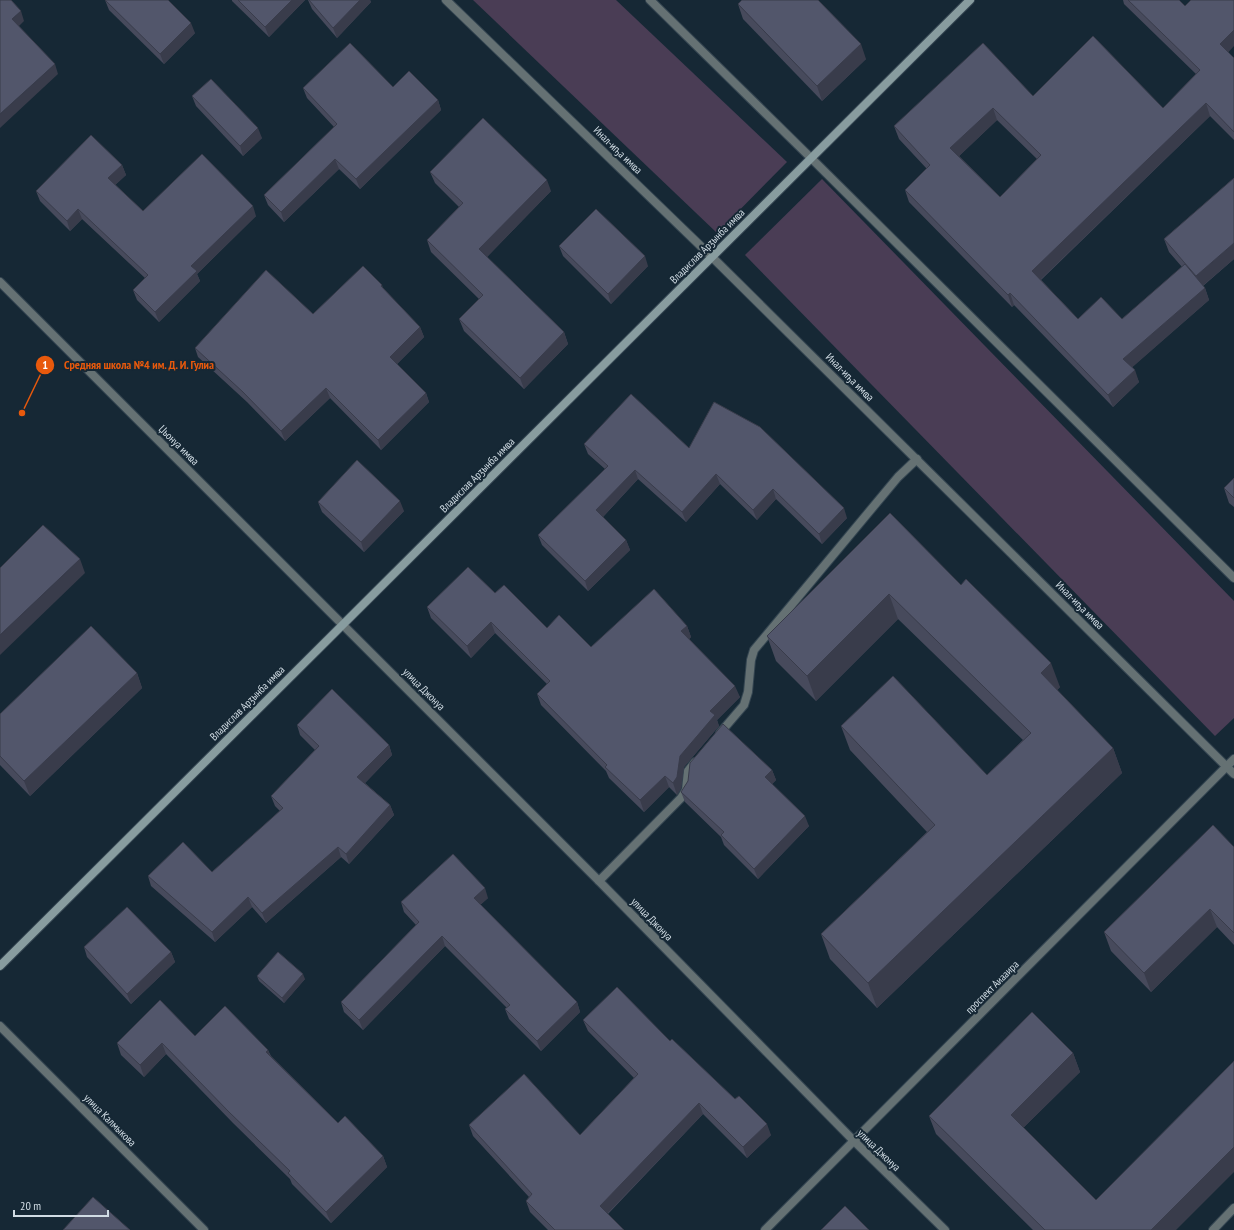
<svg xmlns="http://www.w3.org/2000/svg" width="1234" height="1230" viewBox="0 0 1234 1230" font-family="'PT Sans Narrow',sans-serif">
<rect width="100%" height="100%" fill="#162835"/>
<g fill="#4a3d55">
<polygon points="473,0 616,0 787,162 717,233"/>
<polygon points="822,179 1234,601 1234,718 1215,736 745,255"/>
</g>
<g fill="none" stroke-linecap="round" stroke-linejoin="round">
<g stroke="#344551" stroke-width="10">
<g id="minor">
<polyline points="446,0 712,257 1234,774"/>
<polyline points="650,0 811,158 1234,578"/>
<polyline points="0,282 599,881 854,1141 945,1230"/>
<polyline points="720,733 744,705 748,692 751,660 754,650 898,477 917,459"/>
<polyline points="599,881 681,798 686,790 688,771 695,762"/>
<polyline points="0,1026 204,1230"/>
<polyline points="765,1230 1234,759"/>
<polyline points="1213,1230 1234,1208"/>
</g>
</g>
<g stroke="#344551" stroke-width="10">
<polyline id="secondary" points="0,966 970,0"/>
</g>
<use href="#minor" stroke="#657173" stroke-width="8"/>
<use href="#secondary" stroke="#889c9f" stroke-width="8"/>
</g>
<g fill="#474a5c" fill-rule="evenodd">
<polygon points="105,0 195,33 164,64 109,10"/>
<polygon points="232,0 305,0 269,37 232,1"/>
<polygon points="308,0 370,0 371,2 337,38 312,9"/>
<path d="M1123,0H1179L1234,58V140L1210,116L1041,280L1078,319H1122L1182,267L1169,252L1164,239L1234,178V259L1203,286L1205,288L1209,300L1132,367L1139,382L1113,407L1014,305L1012,307L909,202L905,190L927,169L899,139L894,126L1033,96L1163,108L1196,74L1124,4ZM997,120L1037,159L1000,197L959,156Z"/>
<polygon points="738,4 866,59 822,101 743,19"/>
<polygon points="393,87 438,100 441,110 360,189 339,169 284,222 268,205 264,195 334,127 307,98 303,88"/>
<polygon points="192,96 262,138 243,156 196,106"/>
<polygon points="122,165 126,175 115,185 143,211 256,216 197,274 200,281 159,322 137,300 133,290 145,278 82,219 70,231 40,201 36,191"/>
<polygon points="430,172 551,191 487,257 564,332 568,344 524,389 464,331 459,319 479,299 431,252 427,240 459,207 435,183"/>
<polygon points="559,246 648,266 611,304 563,256"/>
<polygon points="382,285 383,289 420,327 424,337 397,364 426,393 429,402 381,450 330,398 285,441 247,402 198,357 195,348 313,314"/>
<polygon points="584,444 689,448 847,518 822,544 776,499 757,520 720,484 686,522 638,479 603,517 626,540 630,550 588,591 542,545 538,535 605,469 588,454"/>
<polygon points="1234,478 1234,507 1229,503 1224,488"/>
<polygon points="318,502 404,511 364,552 322,512"/>
<polygon points="890,513 1060,687 1057,690 1113,748 1122,773 877,1008 830,959 821,934 927,832 850,750 841,726 987,775 1023,740 898,619 816,701 776,661 767,636"/>
<polygon points="495,593 547,628 591,647 687,626 691,637 689,639 740,697 717,720 719,726 684,767 681,788 677,795 669,787 644,812 609,778 606,771 541,705 537,694 547,684 495,633 471,658 431,618 427,607"/>
<polygon points="137,673 142,688 30,796 0,765 0,714"/>
<polygon points="297,725 389,745 392,755 365,783 390,805 394,815 349,864 341,857 266,923 252,907 215,942 151,886 148,876 212,872 280,811 275,806 271,796 315,750 300,735"/>
<polygon points="772,770 776,780 772,784 809,826 758,879 724,845 721,837 685,802 681,792"/>
<polygon points="1234,847 1234,945 1217,927 1151,992 1111,951 1104,932"/>
<polygon points="488,898 480,905 577,1002 580,1012 541,1051 509,1019 505,1009 507,1008 445,946 363,1030 344,1012 341,1002 416,925 404,912 401,902"/>
<polygon points="84,947 171,952 175,962 131,1004 87,957"/>
<polygon points="257,976 305,979 284,1003 259,981"/>
<polygon points="583,1020 670,1041 771,1135 747,1158 703,1114 608,1214 624,1230 548,1230 530,1212 526,1201 529,1197 473,1136 469,1125 580,1135 634,1078 588,1031"/>
<polygon points="195,1036 268,1050 271,1056 338,1123 383,1156 387,1167 331,1223 292,1184 290,1179 233,1123 166,1054 144,1077 121,1055 117,1043"/>
<polygon points="1073,1053 1080,1072 1023,1128 1096,1200 1176,1230 1033,1230 936,1134 929,1116"/>
</g>
<g fill="#393c4b">
<polygon points="292,0 305,0 269,37 265,27"/>
<polygon points="360,0 370,0 371,2 337,38 333,28"/>
<polygon points="21,11 24,21 16,29 12,19"/>
<polygon points="191,23 195,33 164,64 160,54"/>
<polygon points="1234,30 1234,46 1225,56 1220,44"/>
<polygon points="861,44 866,59 822,101 817,86"/>
<polygon points="55,64 58,74 0,128 0,114"/>
<polygon points="438,100 441,110 360,189 356,179"/>
<polygon points="1206,103 1210,116 1037,283 1032,271"/>
<polygon points="993,108 997,120 955,160 950,148"/>
<polygon points="258,128 262,138 243,156 240,146"/>
<polygon points="335,159 339,169 284,222 281,212"/>
<polygon points="122,165 126,175 112,188 108,178"/>
<polygon points="547,180 551,191 483,261 479,249"/>
<polygon points="253,206 256,216 197,274 200,281 159,322 155,312 191,266"/>
<polygon points="78,209 82,219 70,231 67,221"/>
<polygon points="1234,243 1234,259 1200,288 1196,276"/>
<polygon points="645,256 648,266 611,304 608,294"/>
<polygon points="1205,288 1209,300 1128,371 1123,359"/>
<polygon points="1010,293 1014,305 1012,307 1008,295"/>
<polygon points="420,327 424,337 394,367 390,357"/>
<polygon points="564,332 568,344 524,389 520,378"/>
<polygon points="1135,370 1139,382 1113,407 1108,395"/>
<polygon points="326,388 330,398 285,441 281,431"/>
<polygon points="426,393 429,402 381,450 378,440"/>
<polygon points="635,470 638,479 600,520 596,510"/>
<polygon points="716,474 720,484 686,522 682,512"/>
<polygon points="773,489 776,499 757,520 753,510"/>
<polygon points="400,501 404,511 364,552 361,542"/>
<polygon points="844,508 847,518 822,544 819,534"/>
<polygon points="626,540 630,550 588,591 585,581"/>
<polygon points="80,559 85,573 0,655 0,635"/>
<polygon points="889,594 898,619 816,701 807,676"/>
<polygon points="491,622 495,633 471,658 467,646"/>
<polygon points="687,626 691,637 685,643 681,631"/>
<polygon points="1051,663 1060,687 1050,698 1041,673"/>
<polygon points="137,673 142,688 30,796 24,781"/>
<polygon points="735,686 740,697 717,720 719,726 684,767 681,788 677,795 673,783 680,756 710,711"/>
<polygon points="389,745 392,755 361,787 357,777"/>
<polygon points="1113,748 1122,773 877,1008 868,983"/>
<polygon points="772,770 776,780 769,787 765,777"/>
<polygon points="665,776 669,787 644,812 640,800"/>
<polygon points="390,805 394,815 349,864 346,854"/>
<polygon points="805,816 809,826 758,879 754,869"/>
<polygon points="338,847 341,857 266,923 262,913"/>
<polygon points="485,888 488,898 477,908 474,898"/>
<polygon points="248,897 252,907 215,942 212,932"/>
<polygon points="1210,909 1217,927 1151,992 1144,973"/>
<polygon points="442,936 445,946 363,1030 359,1020"/>
<polygon points="171,952 175,962 131,1004 127,994"/>
<polygon points="303,974 305,979 284,1003 282,998"/>
<polygon points="577,1002 580,1012 541,1051 537,1041"/>
<polygon points="162,1043 166,1054 144,1077 140,1065"/>
<polygon points="268,1050 272,1061 266,1052"/>
<polygon points="1073,1053 1080,1072 1017,1134 1011,1115"/>
<polygon points="699,1103 703,1114 604,1217 600,1206"/>
<polygon points="767,1124 771,1135 747,1158 743,1147"/>
<polygon points="1234,1147 1234,1172 1176,1230 1151,1230"/>
<polygon points="383,1156 387,1167 331,1223 326,1212"/>
</g>
<g fill="#52566b" stroke="#393c4b" fill-rule="evenodd">
<polygon points="0,0 11,0 21,11 12,19 55,64 0,114"/>
<polygon points="105,0 168,0 191,23 160,54"/>
<polygon points="238,0 292,0 265,27"/>
<polygon points="309,0 360,0 333,28"/>
<polygon points="742,0 818,0 861,44 817,86 738,4"/>
<path d="M1128,0H1179L1185,6L1191,0H1234V30L1220,44L1234,58V132L1206,103L1032,271L1078,319L1101,297L1122,319L1185,264L1205,288L1123,359L1135,370L1108,395L1010,293L1008,295L905,190L930,165L894,126L983,43L1033,96L1093,36L1163,108L1200,70ZM993,108L1041,155L1000,197L950,148Z"/>
<polygon points="350,43 393,87 409,71 438,100 356,179 335,159 281,212 264,195 337,124 303,88"/>
<polygon points="211,79 258,128 240,146 192,96"/>
<polygon points="483,118 547,180 479,249 564,332 520,378 459,319 483,295 427,240 463,203 430,172"/>
<polygon points="91,135 122,165 108,178 143,211 202,154 253,206 191,266 197,271 155,312 133,290 148,275 78,209 67,221 36,191"/>
<polygon points="1234,178 1234,243 1196,276 1164,239"/>
<polygon points="596,209 645,256 608,294 559,246"/>
<polygon points="363,266 382,285 381,286 420,327 390,357 426,393 378,440 326,388 281,431 243,392 195,348 266,270 313,314"/>
<polygon points="631,394 689,448 714,402 760,427 844,508 819,534 773,489 753,510 716,474 682,512 635,470 596,510 626,540 585,581 538,535 608,466 584,444"/>
<polygon points="357,460 400,501 361,542 318,502"/>
<polygon points="1234,478 1234,498 1224,488"/>
<polygon points="890,513 961,585 966,579 1051,663 1041,673 1113,748 868,983 821,934 935,825 841,726 893,676 987,775 1031,733 889,594 807,676 767,636"/>
<polygon points="43,525 80,559 0,635 0,568"/>
<polygon points="468,567 495,593 504,585 547,628 559,615 591,647 654,589 687,626 681,631 735,686 710,711 715,715 680,756 677,777 673,783 665,776 640,800 605,767 607,765 537,694 550,681 491,622 467,646 427,607"/>
<polygon points="91,626 137,673 24,781 0,756 0,714"/>
<polygon points="332,689 389,745 357,777 390,805 346,854 338,847 262,913 248,897 212,932 148,876 183,842 212,872 283,808 271,796 319,746 297,725"/>
<polygon points="723,724 772,770 765,777 805,816 754,869 721,835 724,832 681,792 688,781 690,763"/>
<polygon points="1213,825 1234,847 1234,933 1210,909 1144,973 1104,932"/>
<polygon points="453,854 485,888 474,898 577,1002 537,1041 505,1009 510,1005 442,936 359,1020 341,1002 419,922 401,902"/>
<polygon points="127,907 171,952 127,994 84,947"/>
<polygon points="278,952 303,974 282,998 257,976"/>
<polygon points="617,987 670,1041 672,1039 735,1099 739,1096 767,1124 743,1147 699,1103 600,1206 624,1230 555,1230 526,1201 532,1194 469,1125 524,1074 580,1135 638,1074 583,1020"/>
<polygon points="160,1000 195,1036 225,1006 268,1050 266,1052 338,1123 345,1116 383,1156 326,1212 288,1173 290,1171 229,1112 162,1043 140,1065 117,1043"/>
<polygon points="1032,1012 1073,1053 1011,1115 1096,1200 1234,1061 1234,1147 1151,1230 1045,1230 929,1116"/>
<polygon points="93,1197 130,1230 63,1230"/>
<polygon points="845,1206 869,1230 821,1230"/>
</g>
<g text-anchor="middle" dominant-baseline="central" stroke-width="4" stroke-linejoin="round" paint-order="stroke">
<g font-size="11" fill="#d1dce4" stroke="#162835">
<text transform="translate(618 150) rotate(44)">Инал-иҧа имҩа</text>
<text transform="translate(707 246) rotate(-45)">Владислав Арӡынба имҩа</text>
<text transform="translate(850 377) rotate(45)">Инал-иҧа имҩа</text>
<text transform="translate(179 445) rotate(45)">Џьонуа имҩа</text>
<text transform="translate(477 475) rotate(-45)">Владислав Арӡынба имҩа</text>
<text transform="translate(1080 605) rotate(45)">Инал-иҧа имҩа</text>
<text transform="translate(424 689) rotate(45)">улица Джонуа</text>
<text transform="translate(247 703) rotate(-45)">Владислав Арӡынба имҩа</text>
<text transform="translate(652 919) rotate(46)">улица Джонуа</text>
<text transform="translate(992 987) rotate(-45)">проспект Аиааира</text>
<text transform="translate(110 1120) rotate(45)">улица Калмыкова</text>
<text transform="translate(879 1150) rotate(44)">улица Джонуа</text>
</g>
</g>
<path fill="none" stroke="#e8590c" stroke-width="1.5" d="M22 413L45 365"/>
<g fill="#e8590c" stroke="#162835" stroke-width="1.5">
<circle cx="22" cy="413" r="4"/>
<circle cx="45" cy="365" r="10"/>
</g>
<g font-size="12" text-anchor="middle" font-weight="bold" fill="#fff">
<text x="45" y="369">1</text>
</g>
<g font-size="12" text-anchor="middle" font-weight="bold" fill="#e8590c" stroke="#162835" stroke-width="4" stroke-linejoin="round" paint-order="stroke">
<text x="139" y="369">Средняя школа №4 им. Д. И. Гулиа</text>
</g>
<path d="M14 1210v6h94v-6" fill="none" stroke="#d1dce4" stroke-width="2"/>
<text x="20" y="1210" font-size="12" fill="#d1dce4" stroke="#162835" stroke-width="3" paint-order="stroke">20 m</text>
</svg>
